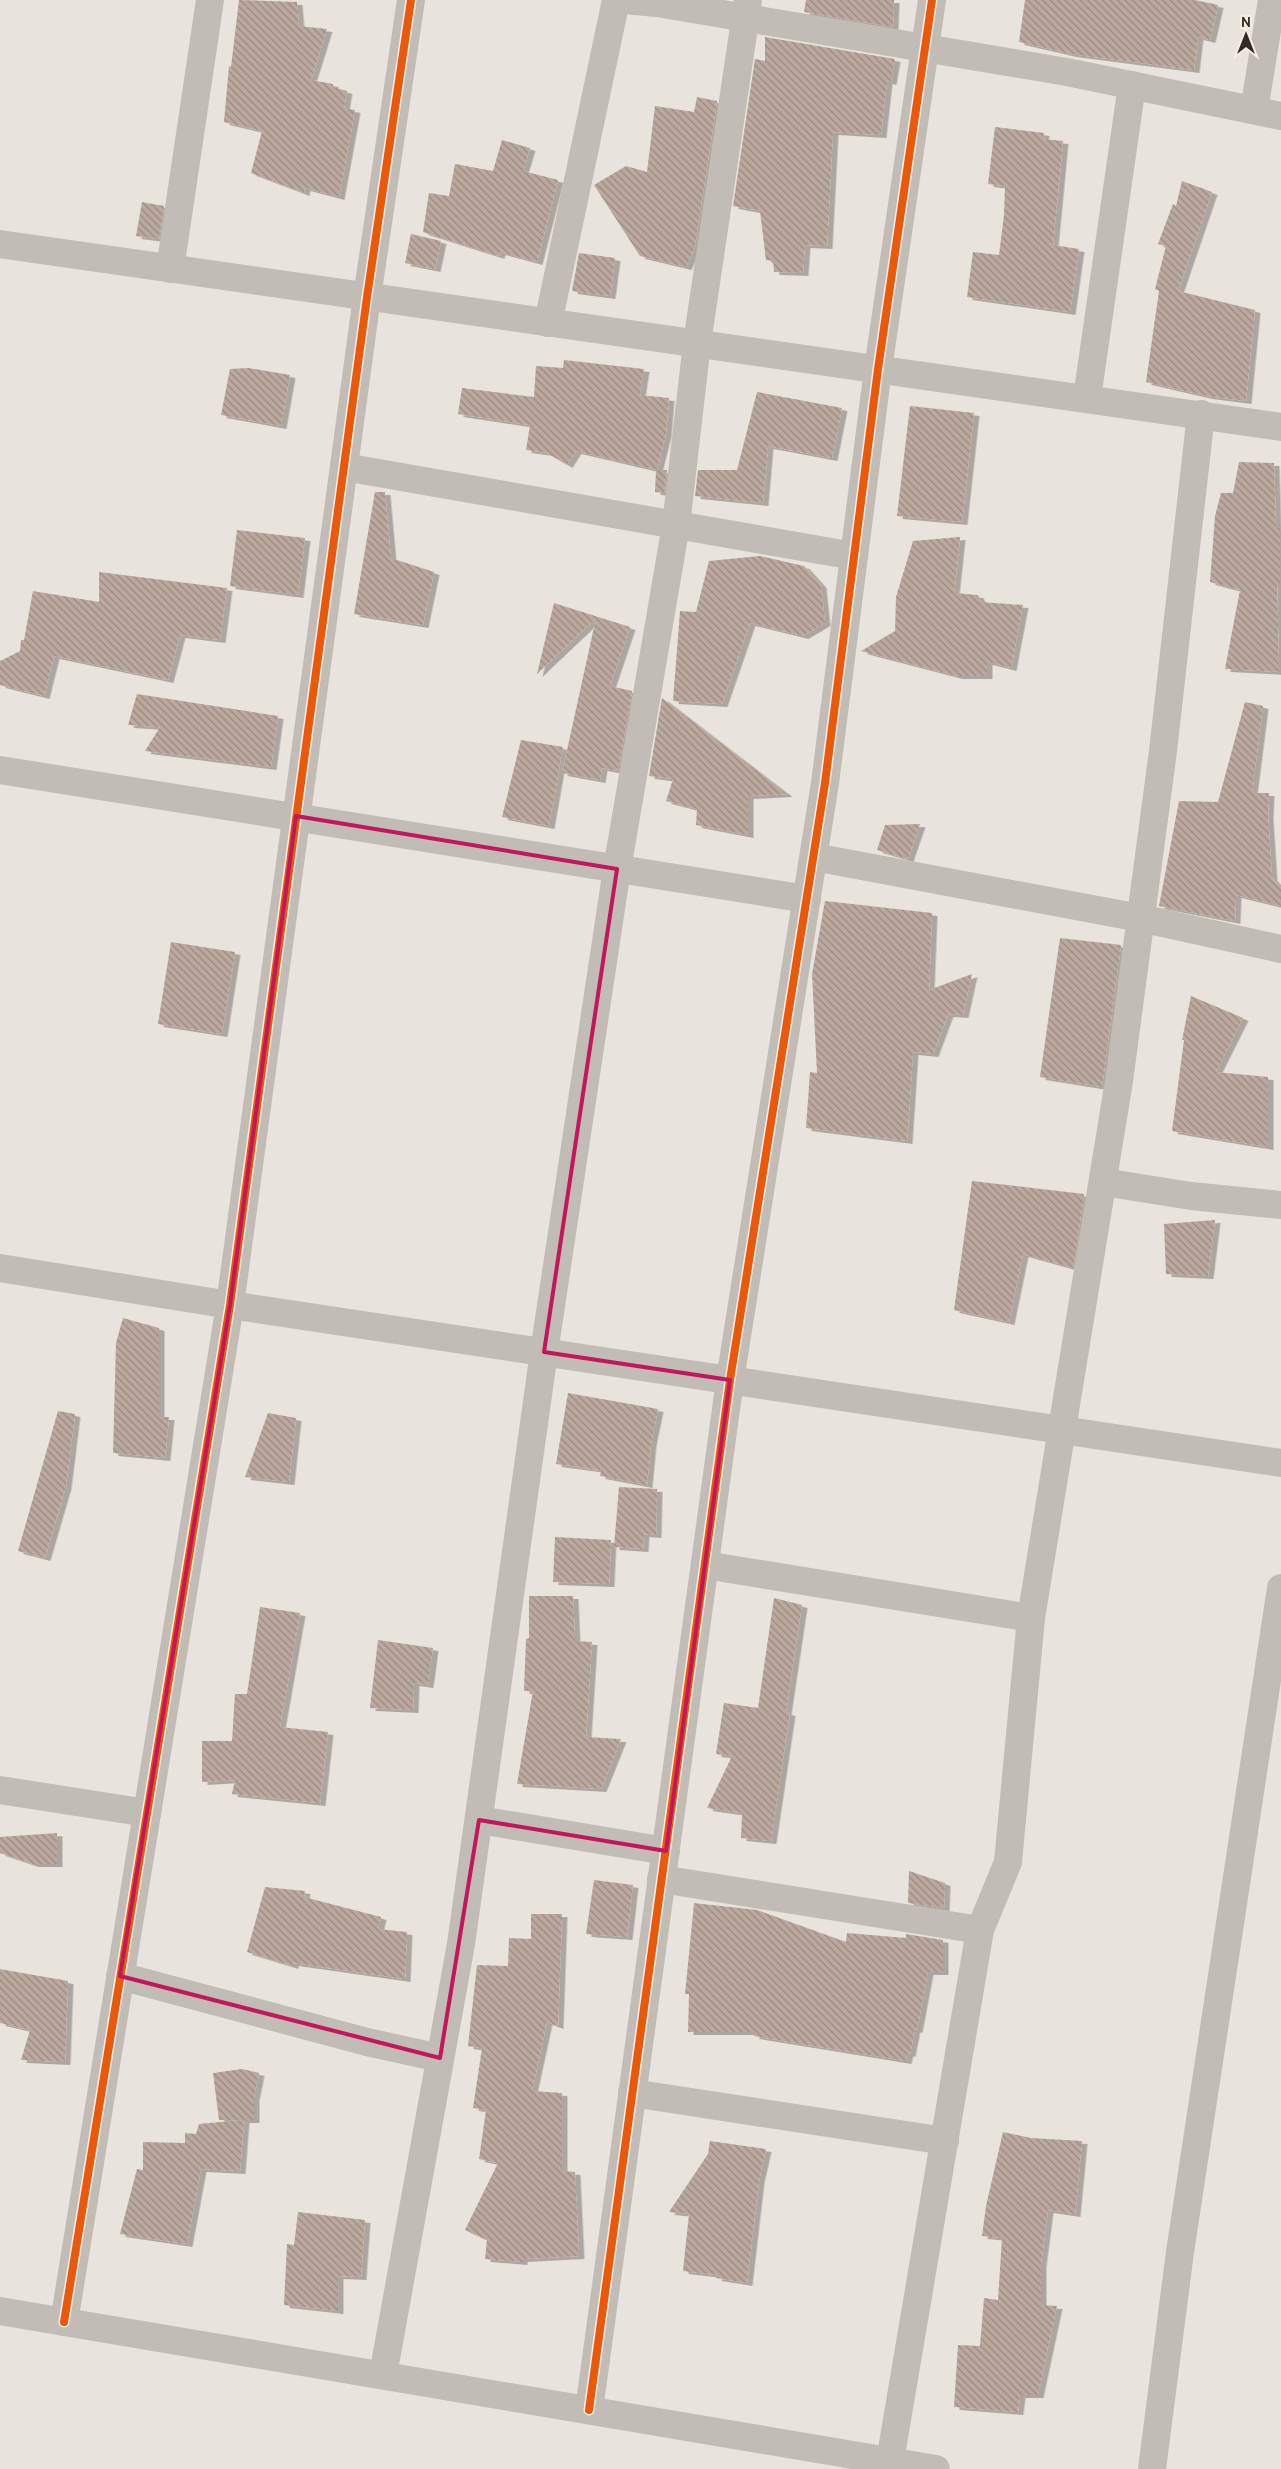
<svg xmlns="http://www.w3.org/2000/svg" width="1281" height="2469" viewBox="0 0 1281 2469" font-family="Cabin,sans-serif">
<defs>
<pattern id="building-back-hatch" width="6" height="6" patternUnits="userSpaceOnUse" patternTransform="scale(1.25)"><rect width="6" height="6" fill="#bba9a0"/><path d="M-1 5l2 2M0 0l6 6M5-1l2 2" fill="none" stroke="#998a82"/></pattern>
<filter id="shadow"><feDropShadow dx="5.5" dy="3" stdDeviation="0" flood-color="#0004"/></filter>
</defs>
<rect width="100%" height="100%" fill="#e9e3dd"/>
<g fill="url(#building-back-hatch)" filter="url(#shadow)">
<polygon points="239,0 297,2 299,26 327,29 311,80 333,84 333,87 347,91 344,108 355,110 339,197 305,188 304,193 251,173 262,131 224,122 229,66 231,67"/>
<polygon points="806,0 894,0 893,27 804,12"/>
<polygon points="1025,0 1195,0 1218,5 1210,40 1198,37 1194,70 1071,54 1019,42"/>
<polygon points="765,37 895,59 891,82 887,81 881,135 833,132 827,246 805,245 803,273 774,272 773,261 766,260 760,211 733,206 755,59 765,61"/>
<polygon points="697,97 717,101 695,247 686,267 640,256 594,185 626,166 647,172 655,106 694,112"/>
<polygon points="995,127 1044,133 1043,139 1063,141 1053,245 1079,249 1070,312 967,297 973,252 999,255 1004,215 1005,186 988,184"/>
<polygon points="502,140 530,148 523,171 558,180 537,262 500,252 499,256 423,232 429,193 449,196 455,164 493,171"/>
<polygon points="1182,181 1212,192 1178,291 1255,310 1246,401 1207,396 1146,382 1159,291 1155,289 1166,246 1158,244 1173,204 1176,206"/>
<polygon points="142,202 164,206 159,239 136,236"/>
<polygon points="411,234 441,241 435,269 405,263"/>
<polygon points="579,253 615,258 610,296 572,291"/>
<polygon points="564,360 644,369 640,395 669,398 666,434 657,470 576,451 567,465 547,453 526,450 530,425 458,414 462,388 534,397 536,366 563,368"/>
<polygon points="249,368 290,375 281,426 221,415 230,369"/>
<polygon points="757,392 842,408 832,458 768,446 763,503 695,496 698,470 737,470"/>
<polygon points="910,406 974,413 962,522 897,516"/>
<polygon points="1239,462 1274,463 1276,528 1280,528 1280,583 1277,583 1279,672 1225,669 1240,590 1210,582 1215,516 1221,493 1233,493"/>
<polygon points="656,470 667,470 664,493 655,492"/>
<polygon points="375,492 385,492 391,558 434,572 423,625 354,614"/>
<polygon points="237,530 305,538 298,595 230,586"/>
<polygon points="960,537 954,593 978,595 981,602 1023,605 1011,668 987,662 987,676 957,676 861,651 895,631 896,597 913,541"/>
<polygon points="760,556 804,566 821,585 825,623 803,636 750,623 722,704 673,701 680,611 696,612 709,561"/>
<polygon points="99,572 227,588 220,640 180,635 168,680 54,656 44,696 0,685 0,661 20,651 21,640 24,640 33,591 99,602"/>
<polygon points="554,603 630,627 610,686 632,691 618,771 602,768 600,780 562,773 596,618 537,674"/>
<polygon points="137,694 278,716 271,767 145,751 160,727 128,725"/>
<polygon points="662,698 787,794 748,796 748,835 696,825 697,809 666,801 673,779 649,776"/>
<polygon points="1245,702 1263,706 1252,793 1269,793 1268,816 1272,878 1281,888 1281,906 1236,895 1235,921 1159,906 1179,801 1218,802"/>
<polygon points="521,740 563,747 549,826 502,817"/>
<polygon points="920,824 908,859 877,850 885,825"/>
<polygon points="825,901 932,913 929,990 972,974 963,1015 948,1014 933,1054 913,1052 907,1141 806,1128 810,1072 817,1073 812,974"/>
<polygon points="1060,938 1121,945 1102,1087 1040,1077"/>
<polygon points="171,942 235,952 222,1034 158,1024"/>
<polygon points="1191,996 1243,1018 1216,1072 1268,1077 1268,1147 1172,1131 1184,1040 1182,1040"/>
<polygon points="972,1181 1084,1194 1073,1268 1023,1254 1009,1322 954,1310"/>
<polygon points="1215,1220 1208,1276 1166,1274 1164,1224"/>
<polygon points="123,1318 159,1328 159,1417 169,1417 165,1458 113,1453 116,1343"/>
<polygon points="568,1393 658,1409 651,1443 647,1485 600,1476 601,1470 556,1464"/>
<polygon points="58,1411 75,1414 66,1486 45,1558 18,1551"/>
<polygon points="268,1413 296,1418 289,1482 245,1477"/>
<polygon points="619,1487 657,1489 656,1535 644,1534 643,1549 614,1547"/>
<polygon points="555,1537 611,1540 609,1584 553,1582"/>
<polygon points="529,1596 573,1596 575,1641 592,1642 586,1737 621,1739 601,1789 517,1784 533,1691 524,1691 526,1639 529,1638"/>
<polygon points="774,1598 802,1605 786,1712 790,1713 771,1841 741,1838 742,1813 707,1808 732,1756 716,1754 724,1703 758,1708"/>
<polygon points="260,1607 300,1613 280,1727 328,1732 320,1803 232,1794 235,1780 202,1782 202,1741 232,1741 235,1694 247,1694"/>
<polygon points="378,1640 433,1648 428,1685 414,1683 413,1710 370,1708"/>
<polygon points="57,1833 57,1864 33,1864 0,1853 0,1837"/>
<polygon points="909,1871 945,1883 944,1908 908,1903"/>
<polygon points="594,1880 633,1885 627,1937 586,1934"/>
<polygon points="265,1887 305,1891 304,1897 381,1917 378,1929 407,1932 405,1979 293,1963 293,1966 247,1952"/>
<polygon points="694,1903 757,1910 846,1942 847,1933 906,1938 906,1934 943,1940 943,1972 928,1972 917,2030 915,2029 910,2054 908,2053 906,2061 754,2036 754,2032 688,2032 689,1994 685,1994"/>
<polygon points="531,1914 562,1914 558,2026 547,2022 532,2091 562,2093 562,2171 575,2172 579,2256 522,2259 522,2262 485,2259 487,2240 465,2230 498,2163 479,2159 486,2110 473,2108 482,2048 468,2046 477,1965 508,1966 509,1938 531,1939"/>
<polygon points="0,1969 68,1981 65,2062 21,2060 30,2030 0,2023"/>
<polygon points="242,2069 259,2073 254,2098 254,2120 244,2120 240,2171 201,2169 187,2244 120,2234 137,2169 143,2170 143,2142 185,2143 185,2133 196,2134 199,2124 242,2120 219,2120 213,2073"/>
<polygon points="1003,2132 1031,2138 1082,2141 1075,2214 1048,2210 1041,2264 1041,2305 1057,2306 1038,2395 1020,2395 1018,2412 954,2407 958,2345 980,2346 984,2298 998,2300 1002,2238 982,2236 986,2206"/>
<polygon points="710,2141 766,2149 759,2180 747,2283 716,2278 717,2275 683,2271 689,2214 669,2212 708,2154"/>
<polygon points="298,2212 365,2220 361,2277 338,2276 338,2311 284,2305 287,2244 294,2245"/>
</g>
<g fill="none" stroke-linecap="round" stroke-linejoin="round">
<g stroke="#c2bcb6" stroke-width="28">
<polyline points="624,0 657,3 1067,72 1281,116"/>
<polyline points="1254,110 1272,0"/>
<polyline points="0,244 1281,427"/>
<polyline points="170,269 210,0"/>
<polyline points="548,323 616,0"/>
<polyline points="1087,398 1132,85"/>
<polyline points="344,467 854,556"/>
<polyline points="0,770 807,899"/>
<polyline points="814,857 1140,918 1281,949"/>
<polyline points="1103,1182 1191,1196 1281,1205"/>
<polyline points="0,1268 230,1305 1281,1463"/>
<polyline points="705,1565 1031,1618"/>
<polyline points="0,1790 147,1813"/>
<polyline points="479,1820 666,1851"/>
<polyline points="661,1879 980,1930"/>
<polyline points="120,1976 367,2042 440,2058"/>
<polyline points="632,2093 945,2141"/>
<polyline points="0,2311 936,2469"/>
<polyline points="64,2322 230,1305 367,297 411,0"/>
<polyline points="383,2375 461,1944 544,1352 617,869 676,525 697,343 748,0"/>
<polyline points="589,2410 730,1380 825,783 878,369 932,0"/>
<polyline points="890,2461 980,1930 1008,1862 1031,1618 1119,1081 1163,751 1201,414"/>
<polyline points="1152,2469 1180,2252 1281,1588"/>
</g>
<g stroke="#f7eee3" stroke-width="11">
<g id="cycleway">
<polyline points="64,2322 230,1305 367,297 411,0"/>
<polyline points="589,2410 730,1380 825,783 878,369 932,0"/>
</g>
</g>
<use href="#cycleway" stroke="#e8590c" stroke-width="8"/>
</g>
<path fill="none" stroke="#c2185b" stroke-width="4" stroke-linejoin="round" d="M296,816L617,869L544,1352L730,1380L666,1851L479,1820L440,2058L120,1976L230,1305Z"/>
<g transform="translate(1246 35)" stroke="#f7eee3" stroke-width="4" paint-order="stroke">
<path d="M0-4L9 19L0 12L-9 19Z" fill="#322a26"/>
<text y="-8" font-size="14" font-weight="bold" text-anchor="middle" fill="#322a26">N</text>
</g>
</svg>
